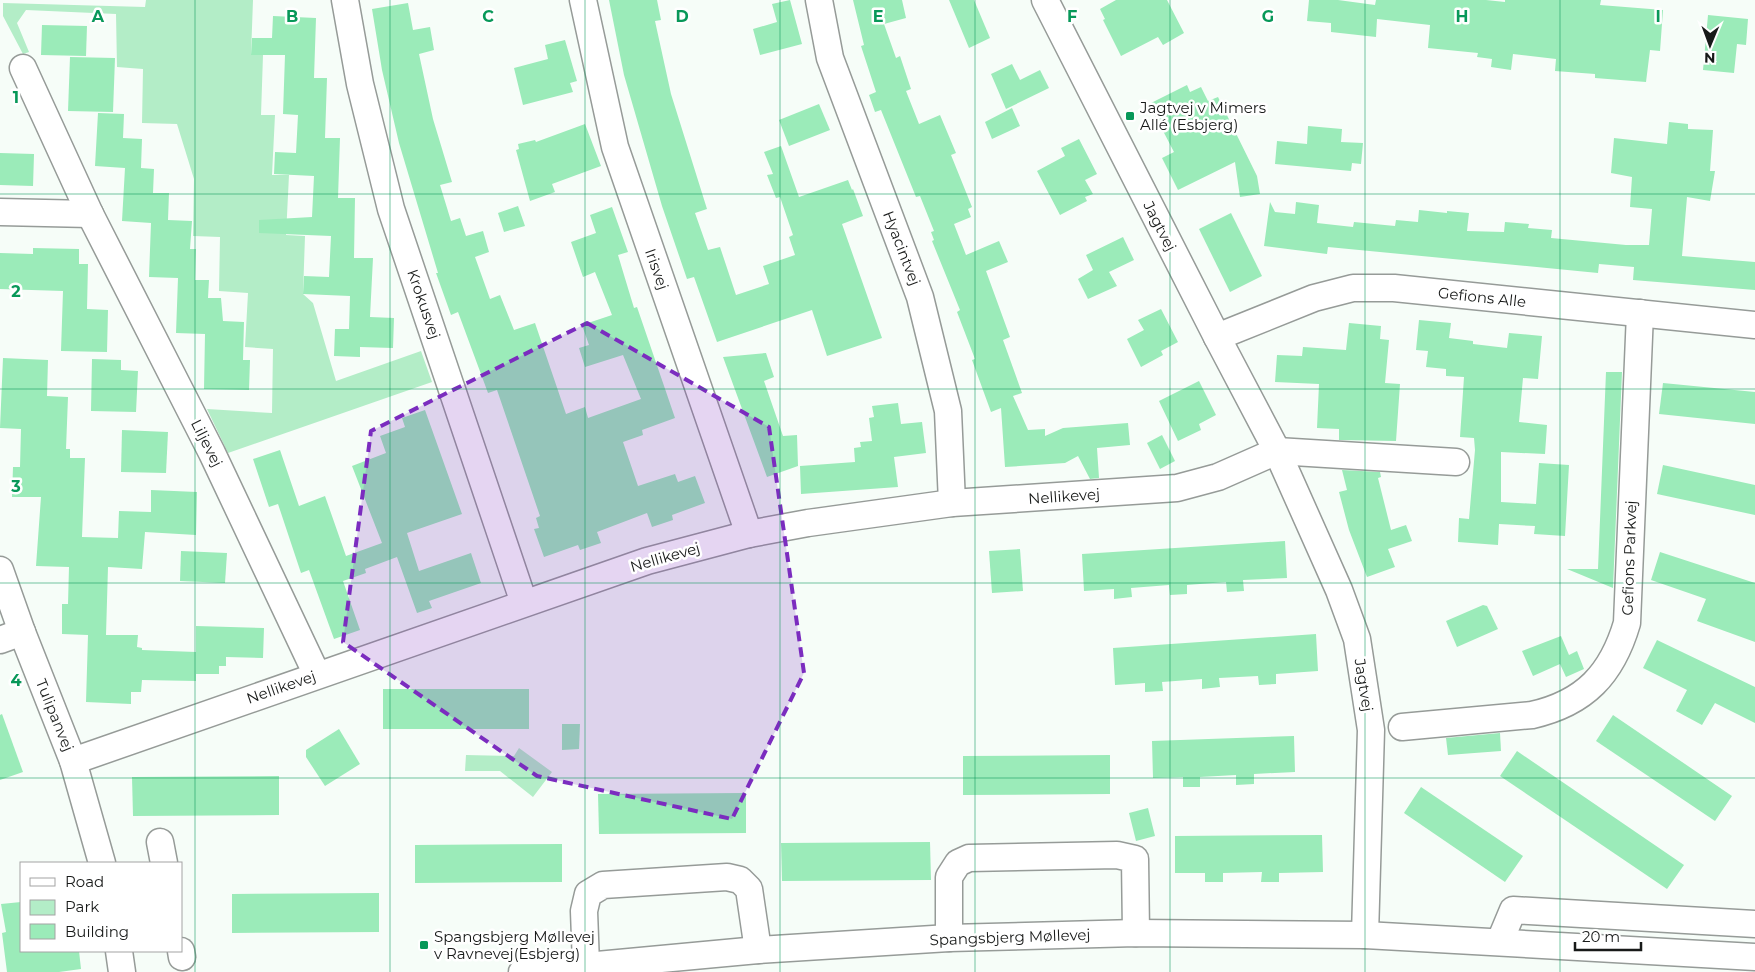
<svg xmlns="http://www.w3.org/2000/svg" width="1755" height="972" viewBox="0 0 1755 972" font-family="Montserrat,sans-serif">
<rect width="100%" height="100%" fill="#f6fdf8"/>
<g fill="#b3edc7">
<polygon points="146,0 253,0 251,55 263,55 261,115 275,115 272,175 289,175 286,235 305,236 303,294 313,303 336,381 421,351 432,382 228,453 207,409 272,413 273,349 245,347 248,293 219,291 220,237 193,236 194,179 177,124 142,123 143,69 117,67 116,14 26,10 17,23 29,52 23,54 3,16 3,3 145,7"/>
<polygon points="519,748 552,772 533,797 500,771 465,771 466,755 514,756"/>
</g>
<g fill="#9bebb9">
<polygon points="609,0 657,0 661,20 655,21 671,94 707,209 695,213 708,250 720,247 736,295 769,284 763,266 795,255 789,237 793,235 780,197 776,198 767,175 773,174 764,152 781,146 799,197 848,180 852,190 853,189 863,216 842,224 882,338 827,356 812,310 717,342 694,277 687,279 662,206 624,75"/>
<polygon points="790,0 802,44 760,55 753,29 777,22 772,4"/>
<polygon points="853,0 902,0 906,18 884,24 896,58 900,56 911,89 906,91 919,124 940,115 956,153 951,155 972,207 968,209 971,217 954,224 966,255 999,241 1008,262 986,271 1010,337 1003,340 1022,393 1013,396 1028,430 1045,429 1045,436 1063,428 1128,423 1130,445 1097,448 1099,478 1090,479 1078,456 1065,463 1005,467 1001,408 991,412 972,360 975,359 957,312 960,310 932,241 934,240 931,232 934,231 920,196 916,197 881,110 875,112 869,95 876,92 861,46 864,45"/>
<polygon points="949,0 974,0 990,38 969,48"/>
<polygon points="1116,0 1167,0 1184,33 1163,45 1158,37 1121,56 1103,20 1105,19 1100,9"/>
<polygon points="1309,0 1338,0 1375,5 1376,0 1486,0 1505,2 1505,0 1601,0 1600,5 1663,10 1660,51 1650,50 1646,82 1595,78 1595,74 1555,71 1556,59 1513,54 1511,70 1491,67 1492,59 1477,57 1478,53 1428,48 1430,25 1377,19 1376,37 1331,32 1331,23 1307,21"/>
<polygon points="408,3 413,30 430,27 434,50 419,54 433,119 452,182 440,185 451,221 460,218 466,236 483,231 489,252 475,257 490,299 500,295 514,330 535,323 566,414 585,407 588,418 641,399 623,355 585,367 579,348 589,345 582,325 612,315 595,272 583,277 571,242 596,233 590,215 612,207 628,252 618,255 624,275 634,308 637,307 675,418 642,430 643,435 623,442 638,486 675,474 678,482 695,476 705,503 672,515 673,520 652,527 647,513 597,532 601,543 580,550 578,545 544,557 534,529 539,528 536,518 540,516 497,390 488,393 458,312 451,315 436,273 438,273 399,143 382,70 372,9"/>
<polygon points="1708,15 1748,19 1746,45 1737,44 1734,73 1703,70"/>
<polygon points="273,16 316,18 314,78 327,78 325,138 340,138 338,198 355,198 354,258 373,258 370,317 394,318 393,348 360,347 360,357 334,356 335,329 349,329 350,296 303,294 304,276 329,277 331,236 259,233 259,220 312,217 314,176 274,174 275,152 296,153 298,115 283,114 285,55 251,55 252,38 272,38"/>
<polygon points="42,25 87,26 86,56 41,55"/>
<polygon points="565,40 577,81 570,83 573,92 523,105 514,68 548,59 545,45"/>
<polygon points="70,57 115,58 113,112 68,111"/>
<polygon points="1012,64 1020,80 1040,70 1049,88 1006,109 991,74"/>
<polygon points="1187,85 1190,92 1201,87 1208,101 1218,97 1257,176 1260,194 1240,197 1235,162 1178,190 1162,158 1174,152 1149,104"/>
<polygon points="819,104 830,130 789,146 779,120"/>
<polygon points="1012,108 1020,126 992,139 985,122"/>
<polygon points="98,113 124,114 123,138 142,139 141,168 154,169 153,193 169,193 168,220 192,221 190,249 196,249 195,280 209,280 208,298 221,298 223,321 244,322 243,360 250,360 249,390 204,389 205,334 176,333 178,278 149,277 151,223 122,221 125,168 95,166"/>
<polygon points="1669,122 1688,124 1688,129 1713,130 1710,171 1715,171 1710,201 1687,197 1682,256 1755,262 1755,290 1633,280 1634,267 1599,264 1598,273 1328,247 1327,254 1264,246 1270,202 1275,212 1295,214 1296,202 1319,205 1317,223 1353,227 1354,222 1395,226 1396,220 1418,222 1419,210 1447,213 1447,211 1469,213 1467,231 1504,232 1505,222 1529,224 1528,228 1552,230 1551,238 1626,245 1649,245 1652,209 1630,207 1632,177 1611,173 1614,138 1667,144"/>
<polygon points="585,124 601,166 552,184 555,192 530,201 516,150 519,149 518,144 535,140 536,142"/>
<polygon points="1308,126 1342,129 1341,142 1363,143 1361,164 1352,163 1351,171 1275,164 1277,141 1307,144"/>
<polygon points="1079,139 1097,174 1085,180 1093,194 1085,197 1087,201 1060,215 1037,171 1065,156 1061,148"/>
<polygon points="0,153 34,154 33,186 0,185"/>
<polygon points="518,206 525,226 504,232 498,213"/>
<polygon points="1231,213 1262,276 1230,292 1199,229"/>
<polygon points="1123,237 1134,260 1109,272 1117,286 1088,299 1078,279 1093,270 1086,255"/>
<polygon points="33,248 79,249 79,264 88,264 87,309 108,310 107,352 61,351 63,291 0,289 0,253 33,254"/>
<polygon points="1161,309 1178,342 1161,351 1163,355 1141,367 1127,339 1144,330 1138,320"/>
<polygon points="1419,320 1451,323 1449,338 1473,341 1473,344 1507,348 1509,333 1542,336 1538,379 1523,378 1519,422 1547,425 1545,454 1501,452 1501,502 1536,504 1539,463 1569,465 1565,536 1534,534 1535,526 1499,524 1498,545 1458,542 1459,518 1469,519 1475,450 1474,438 1460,437 1464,377 1446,376 1446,369 1426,367 1428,351 1416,350"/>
<polygon points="1349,323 1381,326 1380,339 1389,340 1385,383 1400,384 1396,441 1339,440 1339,429 1317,428 1319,384 1275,382 1277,355 1302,356 1303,347 1346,350"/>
<polygon points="766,353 774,377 764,381 783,436 797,435 798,466 767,477 723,357"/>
<polygon points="3,358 48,360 47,396 68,397 66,449 70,449 70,458 85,458 82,537 118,538 119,511 151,512 151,490 197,492 196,535 145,532 142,569 108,567 106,635 138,635 137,647 142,648 142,650 196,652 196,626 264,628 263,658 226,657 226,666 219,666 219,674 196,674 196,681 142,680 141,692 131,692 131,704 86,702 88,635 62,634 62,604 68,604 69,567 36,566 41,497 12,497 13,467 20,467 21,429 0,428"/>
<polygon points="92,359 121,360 121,370 138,371 136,412 91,411"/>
<polygon points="1606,372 1622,372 1613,588 1567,569 1598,569"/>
<polygon points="1199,381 1216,415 1199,424 1201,430 1178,441 1159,401"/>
<polygon points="1663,383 1755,392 1755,424 1659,414"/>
<polygon points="898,403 901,424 922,422 926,453 894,457 898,487 801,494 800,466 855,462 854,448 861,447 860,442 872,441 869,418 874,417 872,406"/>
<polygon points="425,410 462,514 407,533 419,571 471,553 481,583 429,601 432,608 417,613 397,557 365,569 366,573 343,581 360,630 334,639 309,570 301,573 278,504 269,507 253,459 280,450 299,506 325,496 346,556 382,543 352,466 386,453 380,436 405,427 402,418"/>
<polygon points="122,430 168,432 166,473 121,472"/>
<polygon points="1162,435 1175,461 1160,469 1147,443"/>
<polygon points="1663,465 1755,485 1755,515 1657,494"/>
<polygon points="1342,470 1380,472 1381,477 1378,478 1391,530 1406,525 1412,541 1388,549 1395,567 1367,577 1349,530 1339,492 1347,490"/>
<polygon points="1285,541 1287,578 1243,580 1244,591 1227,592 1226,582 1187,585 1187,594 1170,595 1169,585 1131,588 1132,597 1114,599 1114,589 1084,591 1082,554"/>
<polygon points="1020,549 1023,591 992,593 989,551"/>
<polygon points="181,551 227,553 225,583 180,581"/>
<polygon points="1660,552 1755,583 1755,642 1697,621 1706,599 1651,580"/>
<polygon points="1483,605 1487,606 1498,629 1457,647 1446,621"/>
<polygon points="1316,634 1318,671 1276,674 1276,684 1259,685 1258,676 1219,678 1220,687 1202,689 1202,679 1162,682 1163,691 1145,692 1145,683 1115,685 1113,648"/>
<polygon points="1561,636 1569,655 1577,651 1584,669 1566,677 1560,664 1533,676 1522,651"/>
<polygon points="1657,640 1755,687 1755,723 1715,703 1702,725 1676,711 1687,690 1643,668"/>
<rect x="383" y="689" width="146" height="40"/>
<polygon points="2,714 23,772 0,780 0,715"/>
<polygon points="1613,715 1732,796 1715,821 1596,741"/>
<polygon points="562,724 580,724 579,749 562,750"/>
<polygon points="339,729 360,764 325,786 306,757 306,750"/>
<polygon points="1500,733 1501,751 1448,755 1446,738"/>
<polygon points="1294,736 1295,772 1254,774 1254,784 1236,785 1236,775 1200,777 1200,787 1183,787 1183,777 1153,778 1152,741"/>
<polygon points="1517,751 1684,865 1667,889 1500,776"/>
<polygon points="1110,755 1110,794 963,795 963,756"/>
<polygon points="279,776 279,815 133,816 132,777"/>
<polygon points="1421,787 1523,856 1505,882 1404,813"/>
<polygon points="746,793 746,833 599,834 598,794"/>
<polygon points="1148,808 1155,836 1136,841 1129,813"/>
<polygon points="1322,835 1323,872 1279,873 1279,882 1261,882 1262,872 1223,873 1223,882 1205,882 1205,873 1175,873 1175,836"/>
<polygon points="930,842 931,880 782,881 781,843"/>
<polygon points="562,844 562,882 415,883 415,845"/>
<polygon points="379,893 379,932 232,933 232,894"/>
<polygon points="21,902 21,951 79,951 81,969 59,972 7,972 2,933 6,932 1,904"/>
</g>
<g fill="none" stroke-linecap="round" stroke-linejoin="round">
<g stroke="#969b98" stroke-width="29">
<g id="minor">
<polyline points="345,0 360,84 391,209 524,603"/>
<polyline points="583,0 615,147 749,534"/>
<polyline points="819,0 830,58 920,297 948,411 952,503"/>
<polyline points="1045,0 1217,337 1277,451 1339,590 1357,639 1371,730 1365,935"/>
<polyline points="23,68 90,214 212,453 317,675"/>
<polyline points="0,212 90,214"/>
<polyline points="1217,337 1314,298 1353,288 1394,288 1755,325"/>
<polyline points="0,570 22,632 73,761 102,863"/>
<polyline points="0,640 22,632"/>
<path d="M1402,727L1532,715C1585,703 1612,674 1627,623L1640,313"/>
<polyline points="73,761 647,561 749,534 808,523 952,503 1177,488 1218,477 1277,451 1456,462"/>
<polyline points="160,842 164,863"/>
<polyline points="949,938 949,877 958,863 969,858 1117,855 1135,859 1136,933"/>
<polyline points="1500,941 1513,910 1755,924"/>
<polyline points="119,951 122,972"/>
<polyline points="181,951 182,957"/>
<polyline points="586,965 584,911 588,894 603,885 727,877 740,880 749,889 758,950"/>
<polyline points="522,972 758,950 949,938 1136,933 1365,935 1755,957"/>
</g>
</g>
<use href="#minor" stroke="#fff" stroke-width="26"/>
</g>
<path fill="#7b2cbf" fill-opacity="0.2" stroke="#7b2cbf" stroke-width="4" stroke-dasharray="10 6" stroke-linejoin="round" d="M587,323L769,427L804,673L732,819L537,776L343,642L371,431Z"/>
<path fill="none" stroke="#089859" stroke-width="1" stroke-opacity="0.55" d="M195,0V972M390,0V972M585,0V972M780,0V972M975,0V972M1170,0V972M1365,0V972M1560,0V972M0,194H1755M0,389H1755M0,583H1755M0,778H1755"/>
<g fill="#089859" stroke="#fff" stroke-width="2">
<rect x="1125" y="111" width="10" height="10" rx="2.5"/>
<rect x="419" y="940" width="10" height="10" rx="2.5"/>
</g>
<g text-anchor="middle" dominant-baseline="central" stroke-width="5" stroke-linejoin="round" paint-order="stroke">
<g font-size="15" fill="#181a19" stroke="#fff" text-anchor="start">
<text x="1140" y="107">Jagtvej v Mimers<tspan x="1140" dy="17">Allé (Esbjerg)</tspan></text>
<text x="434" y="936">Spangsbjerg Møllevej<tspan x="434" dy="17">v Ravnevej(Esbjerg)</tspan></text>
</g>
<g font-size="15" fill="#181a19" stroke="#fff">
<text transform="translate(1160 226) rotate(63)">Jagtvej</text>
<text transform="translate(902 248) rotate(69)">Hyacintvej</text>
<text transform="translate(657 269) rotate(71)">Irisvej</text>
<text transform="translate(1482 297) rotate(6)">Gefions Alle</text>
<text transform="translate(424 304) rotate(71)">Krokusvej</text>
<text transform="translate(207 443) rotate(63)">Liljevej</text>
<text transform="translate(1064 496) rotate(-4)">Nellikevej</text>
<text transform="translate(665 557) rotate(-16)">Nellikevej</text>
<text transform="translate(1629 558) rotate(-88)">Gefions Parkvej</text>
<text transform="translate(1364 685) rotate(81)">Jagtvej</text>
<text transform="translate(281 687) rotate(-19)">Nellikevej</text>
<text transform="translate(55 715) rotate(68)">Tulipanvej</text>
<text transform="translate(1010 937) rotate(-2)">Spangsbjerg Møllevej</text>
</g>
</g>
<g font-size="16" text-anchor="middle" font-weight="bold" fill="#089859" stroke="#fff" stroke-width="5" stroke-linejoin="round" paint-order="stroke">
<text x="98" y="22">A</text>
<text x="292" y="22">B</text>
<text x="488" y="22">C</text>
<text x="682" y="22">D</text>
<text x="878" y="22">E</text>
<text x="1072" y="22">F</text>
<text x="1268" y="22">G</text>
<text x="1462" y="22">H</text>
<text x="1658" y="22">I</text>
<text x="16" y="103">1</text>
<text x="16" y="297">2</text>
<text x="16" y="492">3</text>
<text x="16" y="686">4</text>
</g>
<rect x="20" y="862" width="162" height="90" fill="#ffffff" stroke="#a3a3a3"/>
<rect x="30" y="878" width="25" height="8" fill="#ffffff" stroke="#a3a3a3"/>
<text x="65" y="887" font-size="15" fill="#181a19">Road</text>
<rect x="30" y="900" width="25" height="15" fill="#b3edc7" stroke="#a3a3a3"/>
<text x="65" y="912" font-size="15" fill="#181a19">Park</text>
<rect x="30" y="924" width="25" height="15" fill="#9bebb9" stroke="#a3a3a3"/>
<text x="65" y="937" font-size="15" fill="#181a19">Building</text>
<g transform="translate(1710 45) rotate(181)" stroke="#ffffff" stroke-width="4" paint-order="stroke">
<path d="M0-4L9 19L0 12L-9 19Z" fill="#181a19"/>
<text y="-8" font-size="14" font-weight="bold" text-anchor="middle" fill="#181a19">N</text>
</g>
<path d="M1575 942v8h66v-8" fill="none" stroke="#181a19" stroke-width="2.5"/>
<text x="1582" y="942" font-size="15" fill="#181a19" stroke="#ffffff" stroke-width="4" paint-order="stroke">20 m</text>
</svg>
